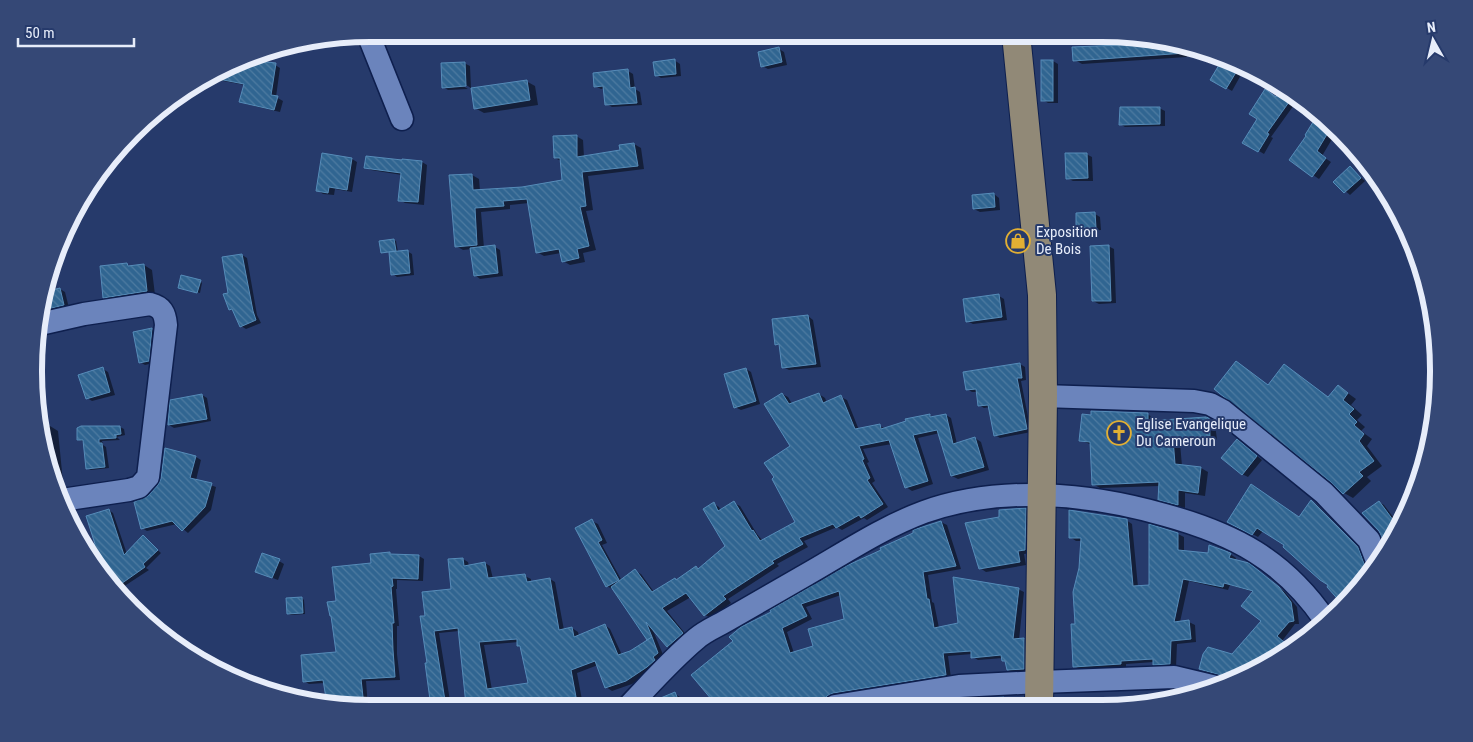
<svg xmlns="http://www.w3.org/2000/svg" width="1473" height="742" viewBox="0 0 1473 742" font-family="'Roboto Condensed',sans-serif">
<defs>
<pattern id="building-back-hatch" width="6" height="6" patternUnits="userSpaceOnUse" patternTransform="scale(1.25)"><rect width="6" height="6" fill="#306591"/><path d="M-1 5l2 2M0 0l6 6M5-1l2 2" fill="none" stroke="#4e7ba1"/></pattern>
</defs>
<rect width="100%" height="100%" fill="#263a6b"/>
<g fill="#0007" fill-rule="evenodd">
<polygon points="485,34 523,34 524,41 492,45 486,41"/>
<polygon points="746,34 764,34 749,36"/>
<polygon points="1121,34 1187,45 1187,57 1082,64 1075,60 1121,46"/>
<polygon points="779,49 784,52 787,65 768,69 762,66"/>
<polygon points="674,60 680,64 681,76 661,78 656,75"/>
<polygon points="1043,61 1053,61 1058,64 1058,103 1048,103 1043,100"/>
<polygon points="1222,61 1242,73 1232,91 1212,79"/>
<polygon points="244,62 275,65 280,68 276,97 283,101 280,112 246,104 241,101 245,85 212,79"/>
<polygon points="464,63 470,66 471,88 461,82 460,84 468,89 448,90 443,87"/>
<polygon points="628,71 633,74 635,89 640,92 642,105 612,107 607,104 605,88 601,89 595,86"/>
<polygon points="526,81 535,86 538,105 484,113 475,108"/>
<polygon points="195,88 193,96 184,94"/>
<polygon points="1283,88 1299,98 1271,137 1273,138 1264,154 1244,142 1259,119"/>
<polygon points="1159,108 1165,111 1165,126 1125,127 1120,124"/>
<polygon points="1319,114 1348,142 1335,134 1322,156 1331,162 1319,179 1313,175 1308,136 1307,135"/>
<polygon points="576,136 583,140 584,157 621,151 634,144 641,148 644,169 588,176 593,210 586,211 596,250 583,253 585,262 570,265 563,261 561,253 544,256 537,252 529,203 510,205 510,209 481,212 484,248 495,247 500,250 503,276 480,279 475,275 472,249 463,250 456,246 472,175 479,179 480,191 522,188 564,181 561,161 555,158"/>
<polygon points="323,154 352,159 357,162 352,192 335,189 334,195 323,194 317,190"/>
<polygon points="1086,154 1092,157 1093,181 1073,181 1067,178"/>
<polygon points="422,162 427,165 424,205 405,203 400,200 402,175 371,170 366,167"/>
<polygon points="1350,168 1365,181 1350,195 1335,182"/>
<polygon points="994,194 999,198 1000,210 980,212 974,209"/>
<polygon points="1095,214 1100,217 1101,230 1083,231 1078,227"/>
<polygon points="394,240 396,241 398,252 407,251 412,254 414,275 397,277 393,274 390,252 382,252"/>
<polygon points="1108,246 1114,249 1116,303 1099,304 1093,301"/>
<polygon points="242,255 247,258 257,315 261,323 246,329 241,326 235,312 230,309 229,293"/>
<polygon points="127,264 131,267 144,265 152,270 155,295 113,302 104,297"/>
<polygon points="200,281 202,283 200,293 181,288"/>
<polygon points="60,289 65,292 69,308 40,315 40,305 44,293"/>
<polygon points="999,296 1004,299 1007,320 973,324 967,321"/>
<polygon points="808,316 813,320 821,367 789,370 783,367 781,346 776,344"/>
<polygon points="152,330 157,333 154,363 145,365 140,362 135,333"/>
<polygon points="1236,363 1269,386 1329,398 1338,386 1356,399 1351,405 1362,415 1357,420 1365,427 1361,431 1372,439 1367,446 1382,466 1367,477 1371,481 1353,498 1344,493 1333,482"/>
<polygon points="1020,364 1025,367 1026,380 1021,381 1031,432 1000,438 995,435 990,407 984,408 979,405 977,392 972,392 967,389"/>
<polygon points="103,369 108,372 115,395 92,401 87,398"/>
<polygon points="746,369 751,372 760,404 741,410 735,407"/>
<path d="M782,394L788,397L792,404L819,394L825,398L827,403L841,397L847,400L859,430L880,426L886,429L930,415L934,418L946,415L951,418L957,444L975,438L981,442L989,470L958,479L952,476L940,433L918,438L933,484L912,491L906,487L892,444L863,449L869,462L867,463L875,481L872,483L888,507L867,520L864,518L842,530L837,527L804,541L808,547L777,564L779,566L728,599L731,603L711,618L705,615L691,597L667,611L688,637L673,649L667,646L652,628L664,657L653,670L632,684L612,691L606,687L598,665L577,673L582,700L543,707H468L459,631L439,633L451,707H430L426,617L453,590L463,559L468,562L469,566L485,563L490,566L493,579L525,576L531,579V582L550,579L555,582L564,630L572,628L578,632L579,636L605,625L610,629L622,655L631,652L649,641L614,588L612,589L607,586L592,521L598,524L607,543L602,545L622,581L635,571L641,574L654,592L677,581L696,568L700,570L727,547L714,504L719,507L721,511L734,503L740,506L757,534L763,541L796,522L792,446ZM518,642V646L521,647L529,684L492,690L484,645Z"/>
<polygon points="202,395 207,398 211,421 174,428 169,425"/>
<polygon points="1147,414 1154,418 1154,422 1206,418 1215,424 1217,440 1180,443 1182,466 1201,468 1208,472 1205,496 1185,493 1185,508 1167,503 1160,499 1160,486 1100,488 1093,484 1092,445 1080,440"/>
<polygon points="50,426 58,431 63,482 57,482 40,428"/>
<polygon points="120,427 124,429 125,435 117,437 120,440 102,441 103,445 106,447 109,468 91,470 87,468 84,442 78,439"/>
<polygon points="1243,444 1262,460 1248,477 1242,474"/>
<polygon points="166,449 196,457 201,460 196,480 216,487 211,510 188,533 177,524 147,531 142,528 149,497 159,486 162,479"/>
<polygon points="1312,501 1317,505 1363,552 1371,570 1356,593 1330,584 1286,545 1263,531 1258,537 1228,521 1300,518"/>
<polygon points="1379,502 1384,505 1400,526 1387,547"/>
<polygon points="109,510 113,513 127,554 143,537 161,553 146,568 149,570 123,587 119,585"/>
<polygon points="1026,510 1032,513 1031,553 1024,554 1026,565 986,572 980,568 1001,518"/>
<polygon points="1126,520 1132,524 1138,587 1150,586 1178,534 1184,537 1184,552 1230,554 1236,558 1235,561 1254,568 1285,592 1297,607 1299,624 1295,624 1282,641 1292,649 1235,680 1206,672 1200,668 1232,655 1263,621 1254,592 1230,585 1228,590 1189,581 1180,622 1189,622 1195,625 1196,642 1177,644 1176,667 1160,667 1154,664 1154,662 1126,664 1126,667 1080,669 1074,666 1082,541 1076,541 1070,537"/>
<path d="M941,522L947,525L961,569L928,575L932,602L934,603L939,628L960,624L1018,589L1024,592L1019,640L1024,639L1029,642V672L1014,673L1008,670L1007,662L1003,660V658L978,660L973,657L972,654L948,656L951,678L821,706L708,707L714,700L735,641ZM841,595L846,620L814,647L794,653L787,632L812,619L806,607Z"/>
<polygon points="389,553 394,556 419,556 424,559 423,581 397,580 397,589 396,589 399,626 397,626 397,654 400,680 366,681 368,707 349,708 325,683 309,684 304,681 337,653 337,602 372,564"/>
<polygon points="279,561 284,564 278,580 262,574"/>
<polygon points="302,598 304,600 305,614 291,615 289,614"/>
<polygon points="145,609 159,621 155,625 139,614"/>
<polygon points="675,694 680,697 686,707 651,707"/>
<polygon points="1069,697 1084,698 1089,701 1116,698 1122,703 1176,697 1146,705 1069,706"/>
<polygon points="1004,698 1009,701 1010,704 1017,703 1021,706 927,706"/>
</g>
<g fill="url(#building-back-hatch)" stroke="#568cb9" fill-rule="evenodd">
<polygon points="1120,34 1189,45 1200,49 1200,52 1073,61 1072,47 1120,45"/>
<polygon points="779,47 782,62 761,67 758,52"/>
<polygon points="675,59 676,74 655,76 653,62"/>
<polygon points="248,60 276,63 271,95 278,96 274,110 239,102 244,84 213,78"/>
<rect x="1041" y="60" width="12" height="41"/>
<polygon points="1222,60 1238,69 1226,89 1210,80"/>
<polygon points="465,62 466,86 442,88 441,63"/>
<polygon points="628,69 630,88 635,87 637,103 605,105 603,86 594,87 593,73"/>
<polygon points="527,80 530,100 474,109 471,88"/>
<polygon points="1281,87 1294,95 1267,133 1269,134 1258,152 1242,143 1257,119 1249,114 1265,89 1276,97"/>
<polygon points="1120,107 1160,107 1160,124 1119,125"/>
<polygon points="1318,114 1332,126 1317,151 1326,158 1312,177 1289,160 1306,136 1305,135"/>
<polygon points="577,135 577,157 620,150 619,145 634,143 638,166 582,172 586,206 580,207 589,246 577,249 579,258 562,262 559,249 536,253 527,199 503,201 504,206 475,208 477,245 455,247 449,175 472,174 473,190 522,187 562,180 560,158 554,158 553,136"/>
<polygon points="322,153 352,158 347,190 329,187 328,193 316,191"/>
<polygon points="1065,153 1087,153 1088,178 1066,179"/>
<polygon points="366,156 402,160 402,159 422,161 418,202 398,201 401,173 364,168"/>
<polygon points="1350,166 1361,178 1344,193 1333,182"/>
<polygon points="994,193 995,207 973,209 972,195"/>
<polygon points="1095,212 1096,228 1076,228 1076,213"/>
<polygon points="394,239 396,251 381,253 379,241"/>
<polygon points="495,245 498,273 474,276 470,248"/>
<polygon points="1109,245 1111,301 1092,301 1090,246"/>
<polygon points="408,250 410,273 391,275 389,252"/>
<polygon points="242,254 253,311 256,320 240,327 232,309 229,310 223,294 228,293 222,257"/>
<polygon points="127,263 128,266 144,264 147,291 103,298 100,266"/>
<polygon points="181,275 201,280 197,293 178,288"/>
<polygon points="60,288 64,305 40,311 44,292"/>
<polygon points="999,294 1002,317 966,322 963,299"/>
<polygon points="808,315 816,364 782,368 779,344 775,345 772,319"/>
<polygon points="152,328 149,361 139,363 133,332"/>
<polygon points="1236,361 1268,385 1284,364 1328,397 1338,385 1348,393 1343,400 1354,409 1349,414 1357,422 1354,425 1364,434 1359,441 1374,461 1359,472 1363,476 1343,494 1332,483 1214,389"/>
<polygon points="1020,363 1022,378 1017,378 1027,429 994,436 988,405 978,406 976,389 966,390 963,372"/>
<polygon points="103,367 110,392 86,399 78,375"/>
<polygon points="746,368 756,401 734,408 724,374"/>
<polygon points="782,393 789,404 819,393 823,403 841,395 855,429 880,424 881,429 906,421 905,419 930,414 930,417 946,414 953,444 975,437 984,467 951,476 937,430 913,435 928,481 905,488 889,440 859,446 864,459 862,460 870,478 867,480 883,504 861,518 859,515 836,528 833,524 799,538 803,544 772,561 774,563 723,596 726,599 704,616 686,593 662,608 683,633 667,647 646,622 652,637 647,640 611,587 635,569 652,592 675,578 676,580 696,566 698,569 725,546 703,509 714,502 718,511 734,501 752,531 753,530 760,541 795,522 772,479 774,477 764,463 790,446 764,404"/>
<polygon points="202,394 207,419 168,425 170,400"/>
<polygon points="1091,411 1148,413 1148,421 1206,417 1209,418 1210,436 1173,439 1175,464 1201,467 1198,493 1178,490 1178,505 1158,500 1159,482 1092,485 1090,442 1079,441 1082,414 1091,415"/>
<polygon points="81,426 120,426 121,434 114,435 116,435 116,438 99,439 99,443 102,443 105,467 86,469 83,440 77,440 77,428"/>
<polygon points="1237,439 1257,456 1242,475 1221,458"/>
<polygon points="165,448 196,456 190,478 212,483 205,507 182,531 172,521 141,529 134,502 148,496 158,485 161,479"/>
<polygon points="1251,484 1299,517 1311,500 1358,547 1365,566 1370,572 1356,593 1343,605 1327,587 1328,585 1320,580 1283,547 1284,545 1257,528 1252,535 1227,522"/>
<polygon points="1379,501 1399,528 1386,548 1379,531 1362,513"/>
<polygon points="1026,508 1025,550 1018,551 1020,562 979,569 965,523 999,517 999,510"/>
<polygon points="109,509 124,555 143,535 158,550 143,564 145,567 118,586 100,559 94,545 95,544 86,516"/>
<polygon points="1069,510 1127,519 1133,586 1149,585 1149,524 1178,533 1178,550 1208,553 1209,545 1231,553 1229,558 1249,563 1279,587 1291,602 1294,621 1289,622 1277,636 1292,649 1234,681 1231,678 1199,669 1203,654 1208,647 1232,654 1261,621 1241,606 1253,591 1224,583 1223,587 1183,579 1174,622 1189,620 1191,639 1171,641 1170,664 1153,665 1153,659 1121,661 1121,664 1073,667 1071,624 1075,624 1073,592 1079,568 1081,538 1069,538"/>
<polygon points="592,519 602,540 598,542 619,580 606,587 575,528"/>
<path d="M941,521L956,566L923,572L927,599H929L934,628L958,623L953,577L1019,588L1013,639L1024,638V669L1007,670L1005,661H1002L1001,655L971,658V651L943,653L946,675L833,693L827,696L824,699L803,706L706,707L712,700L691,675L733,641L729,637L741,627L771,612L770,610L846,566L881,550L880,548L913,533V530ZM839,591L844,619L808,629L813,646L790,653L782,628L807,616L801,604Z"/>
<polygon points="390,552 390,554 419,555 418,579 392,578 393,586 391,587 394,623 392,623 393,650 395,677 361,679 364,706 349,708 327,704 323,680 303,682 301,655 336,652 331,616 330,616 327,602 336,601 332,567 371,563 370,554"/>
<polygon points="262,553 280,559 272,578 255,572"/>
<path d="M463,558L464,566L485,562L488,578L525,574L527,582L550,578L559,630L572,627L574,637L605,624L618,655L630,651L652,637L658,653L653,657L655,660L647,667L626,681L605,688L595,661L571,670L576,697L521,707H474V704L466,705L458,628L434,631L446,707H431L425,663H427L420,616H425L422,592L451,589L448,559ZM517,639V646H520L528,683L487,689L479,642Z"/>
<polygon points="302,597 303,613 287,614 286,598"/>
<polygon points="675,692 681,707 646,707 651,702"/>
<polygon points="1004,697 1005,701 967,706 917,706 960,699"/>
</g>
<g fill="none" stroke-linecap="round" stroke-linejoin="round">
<g stroke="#0e1f4e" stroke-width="25">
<g id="minor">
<polyline points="368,34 402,119"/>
<path d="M40,324L84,314L150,304C162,307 165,313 166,325L148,477L139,487L129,490L62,500"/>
<polyline points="1043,396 1194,401 1210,404 1223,411 1324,493 1369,540 1377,561"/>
<polyline points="835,706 959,686 1040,682 1174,677 1216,687"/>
<path d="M628,707C650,684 672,659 696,639C706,630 720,625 731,618C755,604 780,590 804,576C843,554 881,528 924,512C999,485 1089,493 1165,515C1234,534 1284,560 1325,620"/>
</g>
</g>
<g stroke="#0e1f4e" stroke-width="30">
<polyline id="major" points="1016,34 1042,295 1043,396 1039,706"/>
</g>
<use href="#minor" stroke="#6b84bc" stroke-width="22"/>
<use href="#major" stroke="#918977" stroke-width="28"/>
</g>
<defs>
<g id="shop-ring" transform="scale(1.25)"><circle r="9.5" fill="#263a6b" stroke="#e1af34" stroke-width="1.5"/><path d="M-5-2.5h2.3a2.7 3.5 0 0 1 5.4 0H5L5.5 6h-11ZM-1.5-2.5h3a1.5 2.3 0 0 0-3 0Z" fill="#e1af34"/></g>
<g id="church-ring" transform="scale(1.25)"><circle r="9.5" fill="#263a6b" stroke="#e1af34" stroke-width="1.5"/><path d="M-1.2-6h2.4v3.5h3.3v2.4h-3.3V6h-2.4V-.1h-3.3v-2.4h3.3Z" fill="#e1af34"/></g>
</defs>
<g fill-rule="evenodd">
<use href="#shop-ring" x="1018" y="241"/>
<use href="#church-ring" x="1119" y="433"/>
</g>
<g text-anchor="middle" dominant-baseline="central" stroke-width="4" stroke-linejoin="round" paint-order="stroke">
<g font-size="15" fill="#e7edfa" stroke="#263a6b" text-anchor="start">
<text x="1036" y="232">Exposition<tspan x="1036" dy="17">De Bois</tspan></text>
<text x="1136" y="424">Eglise Evangelique<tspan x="1136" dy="17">Du Cameroun</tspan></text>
</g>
</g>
<path d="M0 0H1473V742H0ZM370 42H1102A328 328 0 0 1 1430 370V372A328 328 0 0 1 1102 700H370A328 328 0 0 1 42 372V370A328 328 0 0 1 370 42Z" fill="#354876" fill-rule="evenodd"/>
<path fill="none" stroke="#e7edfa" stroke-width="6" d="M370 42H1102A328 328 0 0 1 1430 370V372A328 328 0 0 1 1102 700H370A328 328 0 0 1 42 372V370A328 328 0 0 1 370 42Z"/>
<g transform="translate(1433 40) rotate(352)" stroke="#263a6b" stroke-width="4" paint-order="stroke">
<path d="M0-4L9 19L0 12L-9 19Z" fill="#e7edfa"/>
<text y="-8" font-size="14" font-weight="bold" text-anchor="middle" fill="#e7edfa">N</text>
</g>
<path d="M18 38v8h116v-8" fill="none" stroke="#e7edfa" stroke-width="2.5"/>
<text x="25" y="38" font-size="15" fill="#e7edfa" stroke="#263a6b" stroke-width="4" paint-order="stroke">50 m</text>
</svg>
